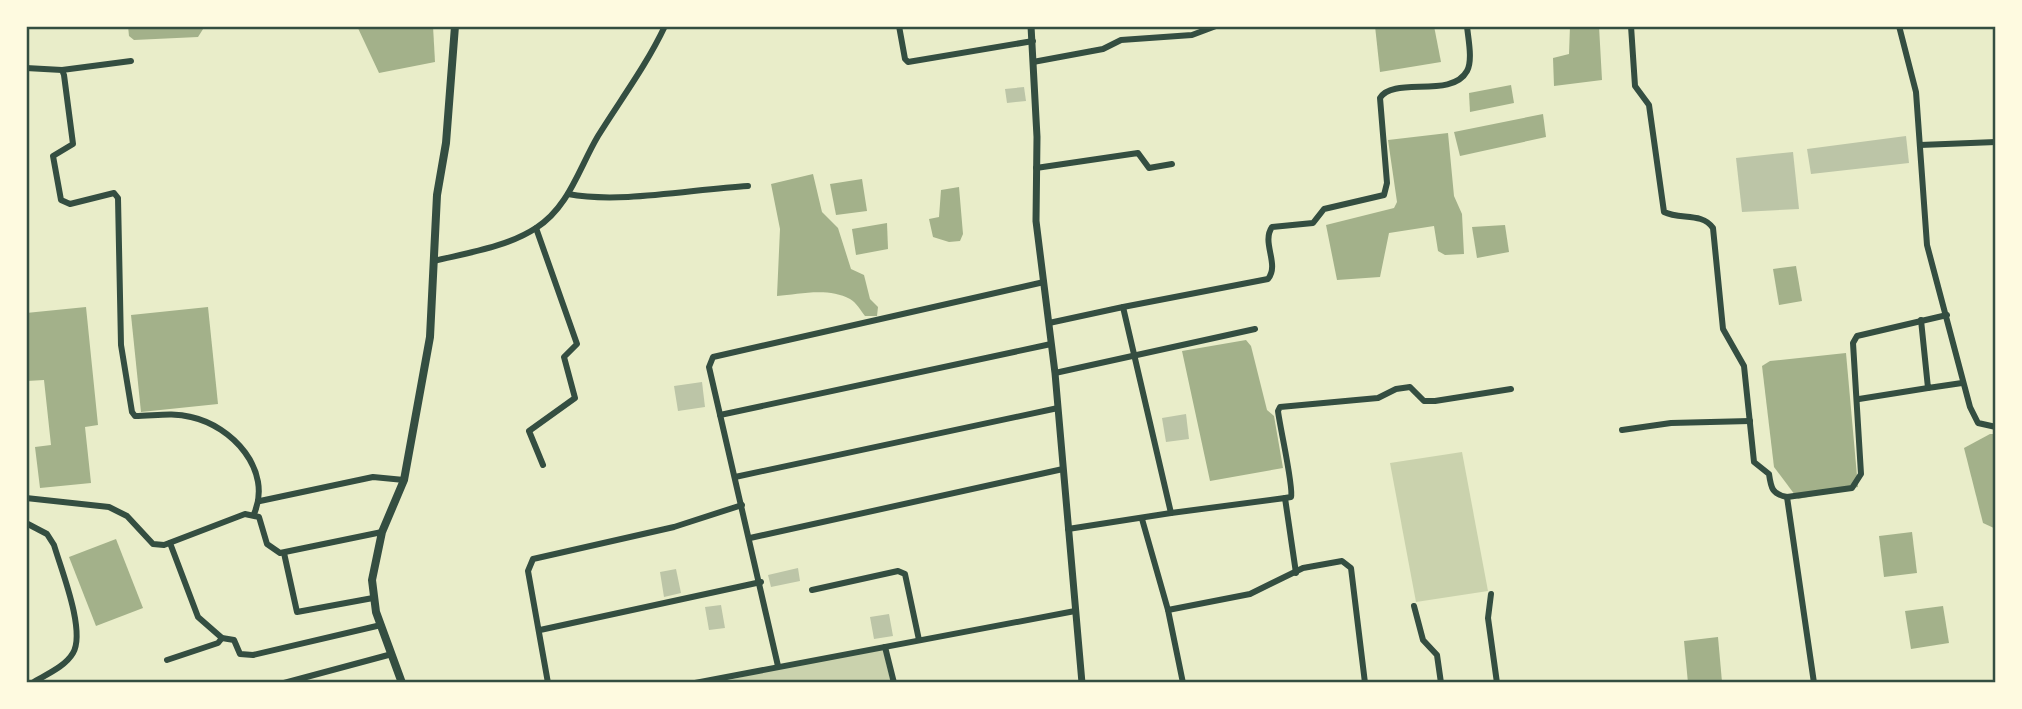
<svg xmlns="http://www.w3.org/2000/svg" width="2022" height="709" viewBox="0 0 2022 709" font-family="'Nunito Sans',sans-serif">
<rect width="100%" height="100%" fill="#e9edc9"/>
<g fill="#cad2ad">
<polygon points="1462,452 1488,591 1416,602 1390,463"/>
<polygon points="883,650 891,683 717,683 797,664"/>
</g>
<g fill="#a3b18a">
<polygon points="128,26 205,26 198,37 134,40 129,36"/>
<polygon points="357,26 433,26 435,62 379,73"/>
<polygon points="1375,26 1434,26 1441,62 1380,72"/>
<polygon points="1570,26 1599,26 1602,80 1554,86 1553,58 1569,54"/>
<polygon points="1511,85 1514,103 1470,112 1469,93"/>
<polygon points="1543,114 1546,137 1460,156 1454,132"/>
<polygon points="1448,133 1454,196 1462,214 1464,254 1445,255 1438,251 1434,226 1389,233 1380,277 1337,280 1326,225 1394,208 1397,202 1388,140"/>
<path d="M813,174L822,212L838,228L851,269L864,275L870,299L878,307L877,316H865C861,311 856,302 850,299C829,287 799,294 777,296L780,229L771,184Z"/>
<polygon points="862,179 867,211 836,215 830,184"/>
<polygon points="959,187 963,234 960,241 949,242 933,237 929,219 939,217 941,190"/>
<polygon points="887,223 888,249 856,255 852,229"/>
<polygon points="1505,225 1509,252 1477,258 1472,227"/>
<polygon points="1796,266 1802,301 1779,305 1773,269"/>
<polygon points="86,307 98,425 85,427 91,483 40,488 35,447 51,445 44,380 27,381 26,313"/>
<polygon points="208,307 218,404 141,412 131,315"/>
<polygon points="1246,340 1251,346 1267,410 1274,416 1283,468 1210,481 1182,351"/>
<polygon points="1846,353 1858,487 1798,499 1774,467 1762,366 1770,361"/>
<polygon points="1990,434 1996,434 1996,529 1983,523 1964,448"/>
<polygon points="1912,532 1917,573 1884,577 1879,536"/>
<polygon points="116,539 143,608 96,626 69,557"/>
<polygon points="1943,606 1949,643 1911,649 1905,611"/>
<polygon points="1718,637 1722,682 1688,683 1684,641"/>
</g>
<g fill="#bcc5a7">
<polygon points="1024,87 1026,101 1007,103 1005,89"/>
<polygon points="1906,136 1909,163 1811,174 1807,149"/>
<polygon points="1793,152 1799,209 1742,212 1736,158"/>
<polygon points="702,382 705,407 678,411 674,386"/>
<polygon points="1186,414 1189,439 1166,442 1162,418"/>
<polygon points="798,568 800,581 771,587 768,575"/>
<polygon points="676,569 681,593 664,597 660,572"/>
<polygon points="721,605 725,628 709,630 705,607"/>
<polygon points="889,614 893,636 874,639 870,617"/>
</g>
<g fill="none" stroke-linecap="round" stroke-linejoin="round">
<g stroke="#344e41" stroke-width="6">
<polyline points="899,26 905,59 908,62 1033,41"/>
<path d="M1631,26L1635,86L1649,105L1664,212C1680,220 1702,212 1713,228L1723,329L1744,366L1754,462L1769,474C1771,488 1772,494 1787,497L1814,683"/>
<polyline points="1899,26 1916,92 1927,245 1970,407 1978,423 1996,427"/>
<polyline points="1033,62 1103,49 1121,40 1192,35 1216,26"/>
<path d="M26,68L62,70L64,75L73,144L53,156L61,200L70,204L114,193L118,198L121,345L132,412L135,416C154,416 172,412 191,417C232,426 273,470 254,514"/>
<polyline points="62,70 131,61"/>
<polyline points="1920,145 1996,142"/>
<polyline points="1036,168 1138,153 1149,168 1172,164"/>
<path d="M568,194C620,204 693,189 748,186"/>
<polyline points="536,228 577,344 564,357 575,398 529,431 543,465"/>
<path d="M434,261C467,253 507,247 536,228C569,207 579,168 598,136C621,99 646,66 665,26"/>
<path d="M1123,307L1268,279C1280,264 1261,243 1272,227L1313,223L1324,209L1384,195L1387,183L1380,98C1393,76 1452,99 1467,71C1473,60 1468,38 1467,26"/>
<polyline points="1921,320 1928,388 1962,383"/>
<polyline points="1049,323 1123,307 1171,513 1068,529"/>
<polyline points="1055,373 1255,329"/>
<polyline points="1859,399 1928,388"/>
<polyline points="720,415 1051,344"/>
<polyline points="1622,430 1671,423 1750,421"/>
<polyline points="735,477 1058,408"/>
<polyline points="1787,497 1852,488 1861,474 1853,343 1857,336 1947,315"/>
<polyline points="26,498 109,507 127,516 153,544 164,545 245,514 259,517 267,544 280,553 382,532"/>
<path d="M1285,498L1291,497C1294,488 1280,428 1278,411L1280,407L1378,398L1396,389L1410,387L1424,401H1435L1511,389"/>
<polyline points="260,501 373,477 404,480"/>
<polyline points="1171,513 1285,498 1296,573"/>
<polyline points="1142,519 1168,610 1183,683"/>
<path d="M26,523L47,534L54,545C61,569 86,631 73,653C65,667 45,675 32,683"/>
<polyline points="750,538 1063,469"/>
<polyline points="170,543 198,617 222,638 234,640 240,654 253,655 381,625"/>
<polyline points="284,553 297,612 373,598"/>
<polyline points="812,590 898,571 905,574 919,640"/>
<polyline points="1491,594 1488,618 1497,683"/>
<polyline points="1414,606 1423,640 1437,655 1441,683"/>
<polyline points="1168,610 1250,594 1303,568 1342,561 1351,568 1365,683"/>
<polyline points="540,630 761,582"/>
<polyline points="885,647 894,683"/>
<polyline points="167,660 218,643 222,638"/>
<polyline points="778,666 709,367 713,357 1044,282"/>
<polyline points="284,683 392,654"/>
<polyline points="548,683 528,571 533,559 674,527 742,505"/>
<polyline points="695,683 1075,611"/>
</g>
<polyline stroke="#344e41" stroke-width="7" points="1031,26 1037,137 1036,221 1055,373 1082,683"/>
<polyline stroke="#344e41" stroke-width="8" points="402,683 376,612 372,580 382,532 404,480 430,337 437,195 446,143 455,26"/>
</g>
<rect width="2022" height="709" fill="none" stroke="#fefae0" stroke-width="56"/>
<rect x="28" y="28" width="1966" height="653" fill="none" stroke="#344e41" stroke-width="2.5"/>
</svg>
